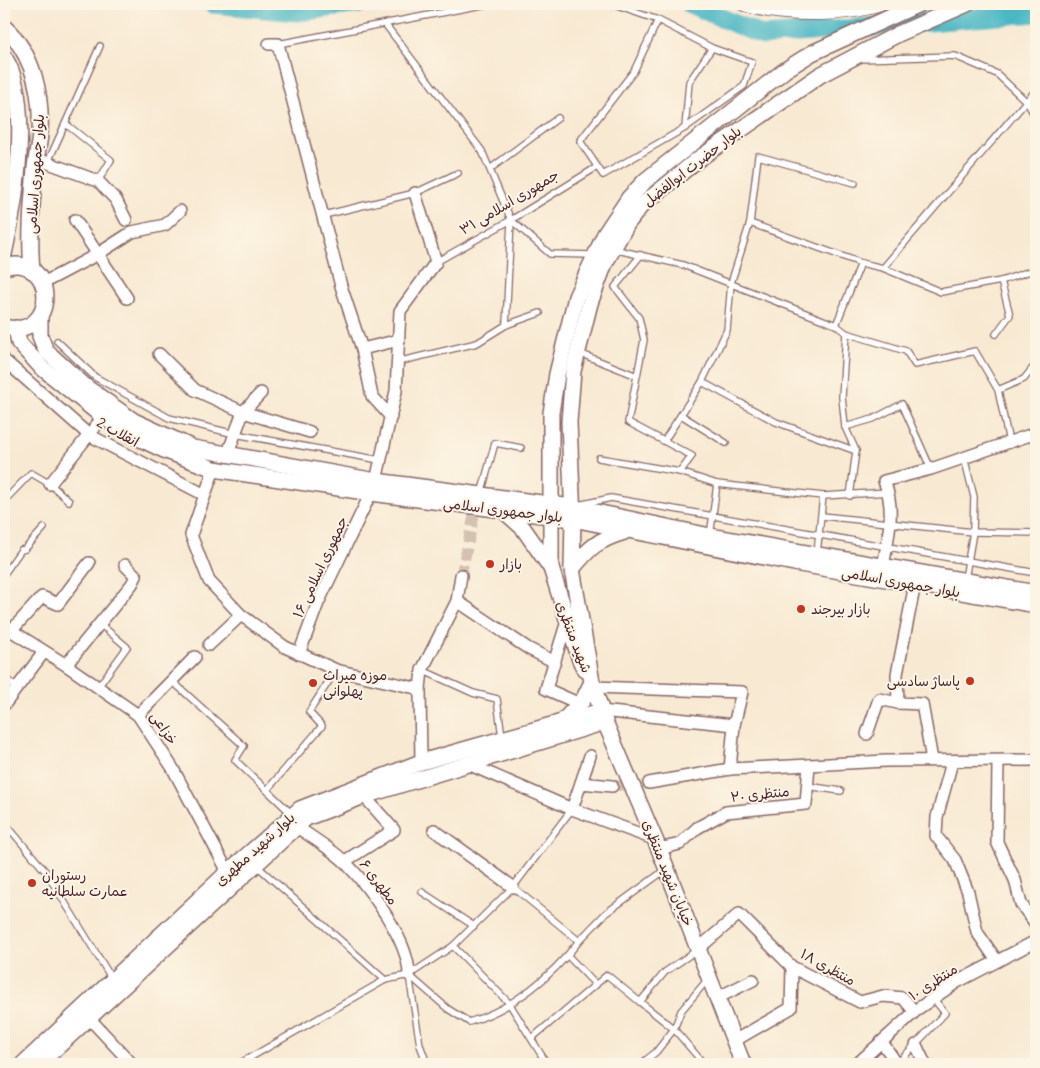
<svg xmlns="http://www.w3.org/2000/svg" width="1040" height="1068" viewBox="0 0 1040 1068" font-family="Delius,'Playpen Sans Arabic',sans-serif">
<rect width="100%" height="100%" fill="#fcf5e5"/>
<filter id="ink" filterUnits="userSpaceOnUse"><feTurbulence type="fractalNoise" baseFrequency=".02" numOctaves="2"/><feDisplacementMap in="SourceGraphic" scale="10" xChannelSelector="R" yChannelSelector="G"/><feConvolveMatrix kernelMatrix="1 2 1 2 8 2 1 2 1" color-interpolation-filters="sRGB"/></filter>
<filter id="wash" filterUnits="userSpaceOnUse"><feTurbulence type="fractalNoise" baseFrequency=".0096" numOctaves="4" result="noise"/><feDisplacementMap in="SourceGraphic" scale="20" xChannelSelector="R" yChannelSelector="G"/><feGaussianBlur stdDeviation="1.12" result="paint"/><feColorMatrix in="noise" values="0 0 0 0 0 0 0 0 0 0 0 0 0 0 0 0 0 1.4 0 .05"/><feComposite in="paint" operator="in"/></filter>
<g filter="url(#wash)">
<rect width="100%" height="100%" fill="#f8e9d2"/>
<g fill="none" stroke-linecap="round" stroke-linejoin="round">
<polyline stroke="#49b7c4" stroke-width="3" points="964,19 982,7"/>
<g stroke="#49b7c4" stroke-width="19">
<polyline points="212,4 297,12 359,4"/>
<polyline points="690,4 763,36 1036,13"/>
</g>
</g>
</g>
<g filter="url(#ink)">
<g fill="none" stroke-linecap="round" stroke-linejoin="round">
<g stroke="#d5c1b1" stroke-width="11" stroke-dasharray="11 5.5" stroke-linecap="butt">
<polyline points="461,575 476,507"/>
<polyline points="612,786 649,783"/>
</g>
<g stroke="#876665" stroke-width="8">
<g id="service">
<polyline points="611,4 658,20 712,48 752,62 744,86 685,128"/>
<polyline points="658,20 634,71 580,141 603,175 685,128 689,82 712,48"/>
<polyline points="385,24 482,151 511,220 506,325"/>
<polyline points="278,44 487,4"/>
<polyline points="859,59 955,56 997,74 1027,102 1036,118"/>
<polyline points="66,124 111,160 98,181"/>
<polyline points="48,162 100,46"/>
<polyline points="490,169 558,118"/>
<polyline points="324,215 415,193 458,173"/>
<polyline points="511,220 550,254 593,255"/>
<polyline points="750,223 861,263 883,268 941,292 1001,281 1036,269"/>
<polyline points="613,249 683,265 836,325 846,333 906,351 915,365 975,351 998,390 1009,442"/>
<polyline points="641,255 615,287 639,318 644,340 628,422 692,456 680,472"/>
<polyline points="436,262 511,220 597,167"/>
<polyline points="883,268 1036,90"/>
<polyline points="836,325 861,263"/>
<polyline points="846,333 842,397 845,427 856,451"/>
<polyline points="996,334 1010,315 1001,281"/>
<polyline points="57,341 95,377 169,418 235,434 380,460"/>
<polyline points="579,353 637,376"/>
<polyline points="397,362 477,343 506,325 540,313"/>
<polyline points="702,382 776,422 856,451 850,496"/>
<polyline points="998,390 1024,379 1036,364"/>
<polyline points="681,415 726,443"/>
<polyline points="845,427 873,419 902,404 931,469"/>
<polyline points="664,441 702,382 727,330 731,283 750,223 758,156 855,183"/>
<polyline points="964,457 974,497 973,532 965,579"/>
<polyline points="599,458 680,472 717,484 823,496 889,492"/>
<polyline points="481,494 495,443 521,448"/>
<polyline points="4,501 31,473 50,484 69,501"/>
<polyline points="583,504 611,498 1036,573"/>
<polyline points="822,516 973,532 1036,533"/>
<polyline points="710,536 717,484"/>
<polyline points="817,553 823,496"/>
<polyline points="4,574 21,550 25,549 44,528"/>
<polyline points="422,670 473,693 497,699 502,737"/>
<polyline points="4,677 17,689"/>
<polyline points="171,680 244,746 235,760 293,815"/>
<polyline points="98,687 127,647 100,624"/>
<polyline points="807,786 841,791"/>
<polyline points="267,790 322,726 309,712 336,670"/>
<polyline points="4,822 46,872 112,979"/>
<polyline points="256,865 385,980"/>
<polyline points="422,892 474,926"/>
<polyline points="579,941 606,913 665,870"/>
<polyline points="453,946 509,1003 547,1064"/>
<polyline points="697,950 665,972 640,1002 674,1029 704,1064"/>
<polyline points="568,956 596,985"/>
<path d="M409,975L448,1009L469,1022C513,1009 552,976 579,941L513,887"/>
<polyline points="409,975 420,1045 427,1064"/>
<polyline points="532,1038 607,975 640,1002"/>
<polyline points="239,1064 385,980 409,975 453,946 513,887 572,809"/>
<polyline points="641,1064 656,1052 674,1029 681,1011 708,979"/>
<polyline points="897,1064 945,1013 933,998"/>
</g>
</g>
<g stroke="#876665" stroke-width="14">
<g id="minor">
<polyline points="269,44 278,44 341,286 362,349"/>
<polyline points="35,158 98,181 116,200 126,220"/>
<polyline points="75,220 127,298"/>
<polyline points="43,283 98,254 132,232 165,225 180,211"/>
<polyline points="159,354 195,390 243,412 310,432"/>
<polyline points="4,360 89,435 205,495"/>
<polyline points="391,417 372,396 362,349 399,340"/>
<polyline points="227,456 243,412 261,393"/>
<polyline points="214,469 191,535 209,581 241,615"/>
<polyline points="376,481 396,391 400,311 436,262 415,193"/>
<polyline points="50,484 103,417"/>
<path d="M883,567C888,537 896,510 884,481L931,469L1036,433"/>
<polyline points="915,584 897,674 898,703 922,704 932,760"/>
<polyline points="457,601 529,649 555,662"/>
<polyline points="567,621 546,689 580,704"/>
<polyline points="4,626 66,665 138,715 172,767 228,872"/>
<polyline points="11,631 42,597 58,604 89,563"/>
<polyline points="209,645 241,615 285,647 336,670 420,689"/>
<polyline points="299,654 318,603 371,493"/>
<polyline points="66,665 132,584 136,576 125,565"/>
<polyline points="593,687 742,692 734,725 730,769"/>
<polyline points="4,705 44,652"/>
<polyline points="601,711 734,725"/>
<polyline points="138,715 195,657"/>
<polyline points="867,734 879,699 898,703"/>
<polyline points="998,761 997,842 1015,880 1021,904 1036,924"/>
<polyline points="421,762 420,689 422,670 457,601 461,575"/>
<polyline points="952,762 937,817 936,836 955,860 968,892 977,932 997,961"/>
<polyline points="468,764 572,809 654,839"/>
<polyline points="581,783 590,756"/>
<polyline points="649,783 730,769 886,761 1036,760"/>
<polyline points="572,809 581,783 612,786"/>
<path d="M296,826C312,838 332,849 346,863C370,888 409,941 409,975"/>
<polyline points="434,830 513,887"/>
<polyline points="659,849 680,844 697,828 726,812 806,804 809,765"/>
<polyline points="345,861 394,830 364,796"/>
<polyline points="698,949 739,914 792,967 860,1002 883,996 903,998 914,1011"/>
<polyline points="717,998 753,980"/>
<polyline points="89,1018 132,1064"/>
<polyline points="734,1041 791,1008 792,967"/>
<polyline points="882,1042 897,1064"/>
<polyline points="916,1045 925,1064"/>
<polyline points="857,1064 919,1008 957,982 1036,941"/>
</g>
</g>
<g stroke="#876665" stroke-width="16">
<path id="tertiary" d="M744,4C779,16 844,16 880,4"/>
</g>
<g stroke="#876665" stroke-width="18">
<g id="secondary">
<path d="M4,27C34,54 42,95 40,134C39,146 36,157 35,168C32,203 29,236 32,271"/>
<path d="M4,57C33,99 15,206 4,254"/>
<path d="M4,267C57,251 60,341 4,327"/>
<polyline points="40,316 40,336 46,351 86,387 134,421 193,448 376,481 572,507 710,536 1036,593"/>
<polyline points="16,328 19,343 41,367 103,417 130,434 164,450 214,469 371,493 573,519 794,563 1036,605"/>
<polyline points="504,511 523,528 551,568"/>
<path d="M572,569C589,548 597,540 624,532"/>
<polyline points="585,670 580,660 551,568 551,413 557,374 576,297 605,234 629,198 646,180 785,70 812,53 919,4"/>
<polyline points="563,721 583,700 592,682"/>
<polyline points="23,1064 228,872 300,809 421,762 601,711"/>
<polyline points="39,1064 306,818 364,796 605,722"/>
<polyline points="743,1064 659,849 605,722 592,682 572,569 573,519 569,422 573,371 590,303 605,263 627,224 641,206 697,160 820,75 898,34 967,4"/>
</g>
</g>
<use href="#service" stroke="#fff" stroke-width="5.5"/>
<use href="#minor" stroke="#fff" stroke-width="11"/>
<use href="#tertiary" stroke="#fff" stroke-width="14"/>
<use href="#secondary" stroke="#fff" stroke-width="15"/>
</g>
</g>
<g fill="#c8321e" stroke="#fcf5e5" stroke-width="2">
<circle cx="490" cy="564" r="5"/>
<circle cx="801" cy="609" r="5"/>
<circle cx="970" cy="681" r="5"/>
<circle cx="313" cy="683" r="5"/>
<circle cx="32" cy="883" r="5"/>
</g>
<g text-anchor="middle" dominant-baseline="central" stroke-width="4" stroke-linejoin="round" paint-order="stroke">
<g font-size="14" fill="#4a1f2b" stroke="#fcf5e5">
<text transform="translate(692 166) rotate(-38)">بلوار حضرت ابوالفضل</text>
<text transform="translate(35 174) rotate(-86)">بلوار جمهوری اسلامی</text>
<text transform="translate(509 202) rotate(-31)">جمهوری اسلامی ۳۱</text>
<text transform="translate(118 432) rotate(29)">انقلاب 2</text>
<text transform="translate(503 510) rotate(7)">بلوار جمهوری اسلامی</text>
<text transform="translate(320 567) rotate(-65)">جمهوری اسلامی ۱۶</text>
<text transform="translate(901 582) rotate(10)">بلوار جمهوری اسلامی</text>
<text transform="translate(574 637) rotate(69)">شهید منتظری</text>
<text transform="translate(164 728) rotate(57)">خزاعی</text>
<text transform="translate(760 794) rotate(-6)">منتظری ۲۰</text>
<text transform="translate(255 849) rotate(-42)">بلوار شهید مطهری</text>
<text transform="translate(668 873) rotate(68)">خیابان شهید منتظری</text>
<text transform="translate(379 882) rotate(53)">مطهری ۶</text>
<text transform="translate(828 967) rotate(29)">منتظری ۱۸</text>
<text transform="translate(933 982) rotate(-33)">منتظری ۱۰</text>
</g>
<g font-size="14" fill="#4a1f2b" stroke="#fcf5e5" text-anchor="start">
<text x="500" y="564">بازار</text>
<text x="811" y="609">بازار بیرجند</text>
<text x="323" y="675">موزه میراث<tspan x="323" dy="16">پهلوانی</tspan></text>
<text x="960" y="681" text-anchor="end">پاساژ سادسی</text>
<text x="42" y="875">رستوران<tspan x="42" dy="16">عمارت سلطانیه</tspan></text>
</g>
</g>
<rect width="1040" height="1068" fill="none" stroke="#fcf5e5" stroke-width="20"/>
</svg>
